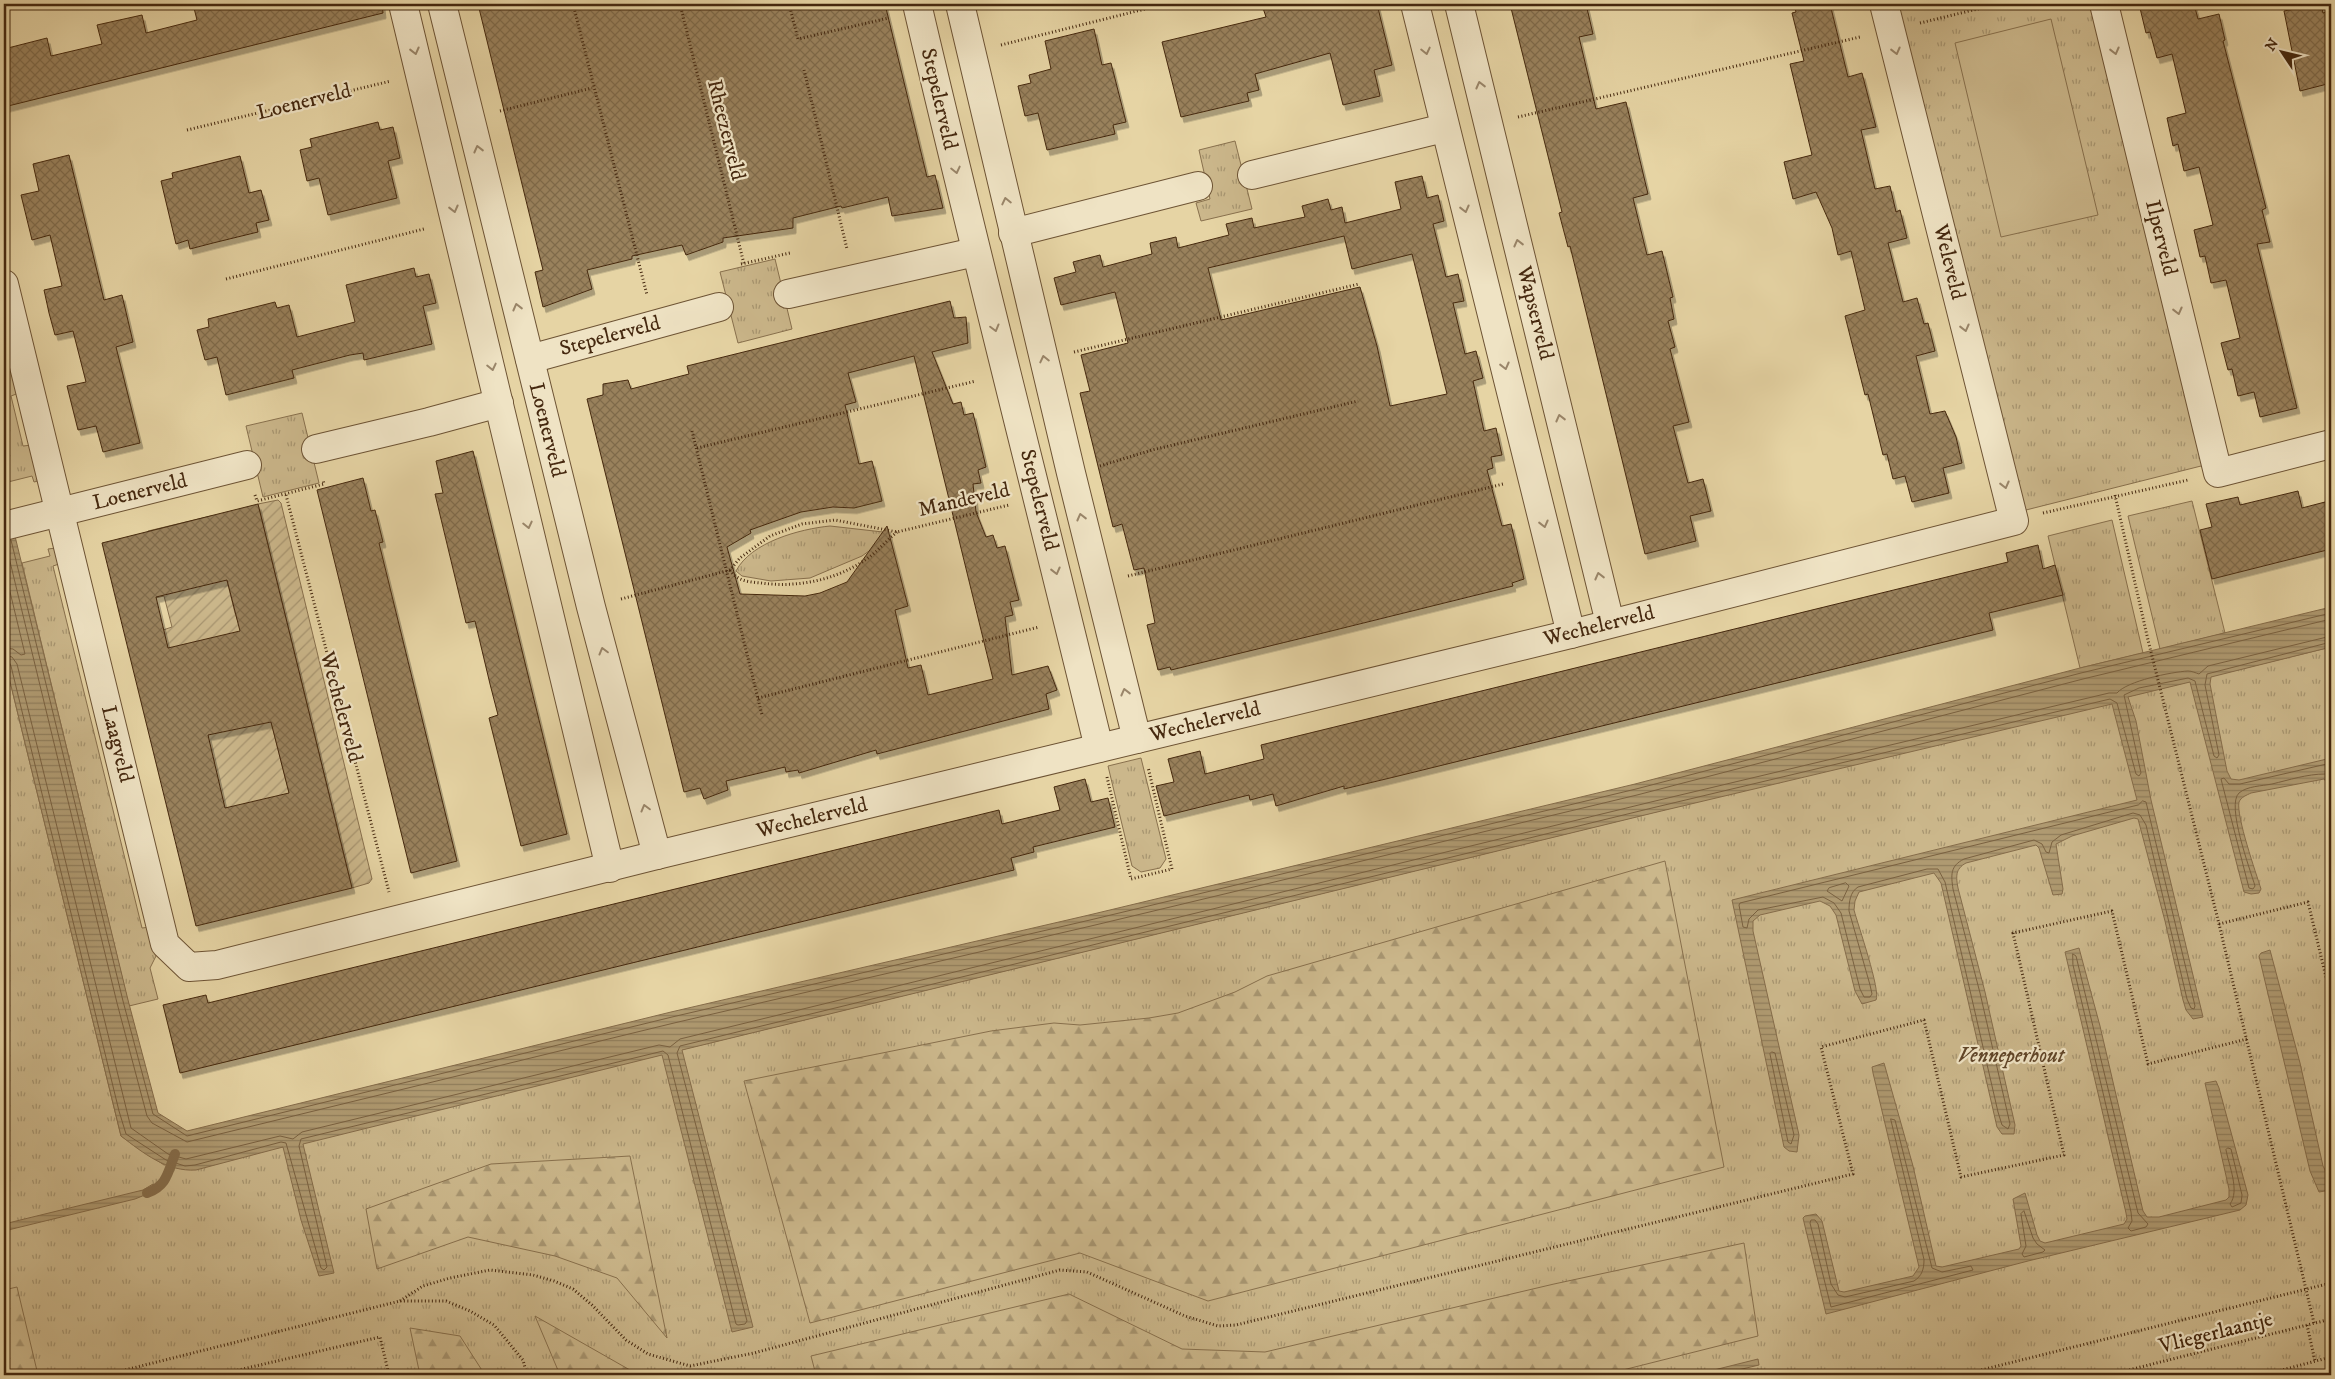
<svg xmlns="http://www.w3.org/2000/svg" width="2335" height="1379" viewBox="0 0 2335 1379" font-family="'IM FELL DW Pica',serif">
<defs>
<pattern id="grass-tufts" width="24" height="20" patternUnits="userSpaceOnUse" patternTransform="scale(1.25)"><rect width="24" height="20" fill="#cbb78b"/><path d="M3 7l-1-3M5 7V3M7 7l1-3M15 17l-1-3M17 17v-4M19 17l1-3" fill="none" stroke="#a79570"/></pattern>
<pattern id="forest-firs" width="22" height="20" patternUnits="userSpaceOnUse" patternTransform="scale(1.25)"><rect width="22" height="20" fill="#cbb78b"/><path d="M5 1l3.5 6h-7zM16 11l3.5 6h-7z" fill="#a79570"/></pattern>
<pattern id="garden-furrows" width="10" height="10" patternUnits="userSpaceOnUse" patternTransform="scale(1.25)"><rect width="10" height="10" fill="#cbb78b"/><path d="M-1 1l2-2M0 10L10 0M9 11l2-2" fill="none" stroke="#a79570"/></pattern>
<pattern id="water-rules" width="6" height="5" patternUnits="userSpaceOnUse" patternTransform="scale(1.25)"><rect width="6" height="5" fill="#af9a71"/><path d="M0 2.5h6" fill="none" stroke="#907e5b"/></pattern>
<pattern id="building-cross-hatch" width="8" height="8" patternUnits="userSpaceOnUse" patternTransform="scale(1.25)"><rect width="8" height="8" fill="#99815c"/><path d="M0 0l8 8M0 8l8-8" fill="none" stroke="#7f6a4a"/></pattern>
<filter id="shadow"><feDropShadow dx="3" dy="5.5" stdDeviation="0" flood-color="#0004"/></filter>
</defs>
<rect width="100%" height="100%" fill="#e6d4a4"/>
<filter id="stains"><feTurbulence type="fractalNoise" baseFrequency=".004" numOctaves="4"/><feColorMatrix values="0 0 0 0 .2 0 0 0 0 .09 0 0 0 0 .02 0 0 0 .5 -.17"/></filter>
<radialGradient id="worn" r=".72"><stop offset=".6" stop-color="#630" stop-opacity="0"/><stop offset="1" stop-color="#630" stop-opacity=".3"/></radialGradient>
<g fill="url(#grass-tufts)" stroke="#88704d">
<polygon points="1893,4 2096,4 2209,464 2018,512"/>
<polygon points="1235,141 1252,209 1201,221 1196,203 1210,199 1199,150"/>
<polygon points="775,259 792,329 738,343 720,272"/>
<polygon points="9,350 19,393 11,396 23,446 32,445 38,481 34,482 32,476 4,483 4,352"/>
<polygon points="302,413 319,483 263,497 246,426"/>
<polygon points="2192,501 2225,633 2160,649 2128,516"/>
<polygon points="2112,520 2143,653 2080,668 2048,536"/>
<path d="M830,526L883,532L876,546L862,556L810,578L771,581L742,576L736,571C751,542 800,529 830,526Z"/>
<polygon points="56,548 62,563 53,566 142,928 151,927 157,954 150,968 158,999 129,1006 22,563 50,556 48,549"/>
<polygon points="2331,647 2331,1375 4,1375 4,657 121,1136 164,1165 283,1147"/>
<polygon points="1141,758 1166,859 1160,868 1141,872 1132,866 1108,766"/>
</g>
<g fill="url(#forest-firs)" stroke="#88704d">
<polygon points="1665,861 1724,1167 1208,1301 1080,1253 810,1323 744,1081 991,1031 1054,1023 1080,1025 1149,1018 1178,1013 1235,992 1267,976"/>
<polygon points="630,1156 667,1338 617,1278 555,1256 468,1237 377,1269 366,1209 491,1164"/>
<polygon points="1744,1243 1758,1336 1603,1375 816,1375 811,1356 1069,1294 1182,1349 1265,1352 1554,1284"/>
<polygon points="17,1287 38,1375 4,1375 4,1290"/>
<polygon points="535,1316 637,1374 639,1375 560,1375"/>
<polygon points="410,1328 460,1336 485,1375 420,1375"/>
</g>
<g fill="url(#garden-furrows)" stroke="#88704d">
<polygon points="278,500 281,503 372,879 369,883 352,888 258,504"/>
<polygon points="211,516 235,613 267,706 291,800 242,914 179,692 163,630 172,627 164,596 155,598 156,565 148,531"/>
</g>
<polygon fill="#cbb78b" stroke="#88704d" points="2051,19 2098,215 2001,237 1955,43"/>
<g fill="url(#water-rules)" stroke="#856c4a">
<path d="M4,491L128,1000L158,1113L187,1131L671,1012L1089,915L1635,784L2080,668L2331,607V647L2211,677L2210,684L2227,771L2231,779L2239,780L2331,758V795L2328,784L2324,779L2251,793C2247,795 2241,797 2239,802C2236,816 2256,873 2261,889L2259,893L2251,894L2244,892L2190,682L2128,697L2136,721L2151,800L2203,1017L2193,1019L2186,1010L2183,1000L2165,921L2138,819L2134,818L2072,836L2056,844L2063,889L2062,894L2053,895L2039,848L2036,845L1966,863C1955,869 1956,877 1958,888L1985,992L2015,1125L2014,1134H2002L1997,1127L1941,883L1934,873L1859,892L1855,901L1854,910C1858,925 1881,991 1876,1000L1862,1004L1855,991L1836,915L1830,906L1820,901L1760,915L1753,921V931L1799,1135L1797,1152L1789,1151L1784,1147L1732,900L2137,800L2112,704L1653,813L682,1050L753,1327L732,1332L662,1055L303,1144L334,1273L319,1276L301,1220L283,1147L196,1170C167,1172 143,1153 121,1136L4,657Z"/>
<polygon points="2079,948 2100,1026 2143,1211 2147,1217 2159,1217 2226,1200 2229,1197 2229,1189 2205,1083 2216,1081 2219,1088 2248,1195 2246,1205 2240,1210 2028,1261 1826,1314 1803,1218 1805,1216 1816,1214 1822,1221 1839,1291 1844,1292 1913,1276 1919,1267 1873,1073 1872,1067 1884,1063 1913,1166 1936,1266 1942,1267 2019,1249 2021,1246 2013,1199 2025,1193 2037,1235 2040,1241 2045,1243 2124,1224 2127,1219 2126,1213 2065,952"/>
<polygon points="2270,950 2300,1063 2323,1166 2326,1172 2331,1172 2331,1190 2319,1192 2310,1171 2259,956 2261,953"/>
<polygon points="153,1184 162,1188 135,1199 4,1231 4,1224 143,1190"/>
<polygon points="1758,1359 1759,1365 1717,1375 1694,1375"/>
</g>
<g fill="none" stroke-linecap="round" stroke-linejoin="round">
<g stroke="#7a6140" stroke-width="1">
<polyline points="11,540 123,1001 153,1114 187,1136 672,1017 1090,920 1636,789 2081,673 2331,613"/>
<polyline points="5,541 117,1003 147,1116 152,1123 187,1142 674,1023 1091,926 1637,795 2083,679 2331,619"/>
<polyline points="4,567 25,654 21,655 13,649 4,648"/>
<path d="M4,655L12,657L17,664L131,1128L168,1154L186,1159L280,1136L293,1139L302,1132L659,1045L670,1047L680,1039L1651,802L2109,693H2117C2127,681 2171,672 2188,671C2192,671 2196,673 2199,674L2208,666L2331,636"/>
<polyline points="4,661 9,662 11,666 119,1111 126,1134 166,1160 185,1166 195,1165 281,1142 286,1143 321,1268 324,1270 327,1267 299,1146 301,1139 663,1051 668,1055 736,1324 738,1325 745,1324 747,1321 677,1053 680,1046 1652,808 2110,699 2117,703 2136,774 2139,776 2141,773 2124,695 2139,688 2188,678 2195,681 2214,756 2217,758 2219,755 2205,685 2207,674 2331,642"/>
<path d="M2331,763L2240,784H2229L2224,778L2221,779L2249,888L2253,889L2255,886C2250,869 2226,805 2239,793C2247,786 2262,786 2272,784C2289,780 2307,774 2325,774L2331,779"/>
<path d="M2143,801L2146,802L2195,1006L2194,1009L2191,1008L2187,999L2146,825L2140,815L2133,813L2061,835L2052,842L2049,853L2046,852L2042,844L2034,840L1964,859C1950,866 1951,875 1953,889L1980,993L2010,1124L2008,1129L2002,1125L1998,1112L1945,882L1938,869H1927L1858,887C1850,892 1849,902 1849,911L1870,985L1872,994L1870,997H1864L1860,989L1841,913L1834,903L1823,897L1758,910L1749,919L1747,928L1743,927L1739,905L1740,903L2138,805Z"/>
<polygon points="1846,883 1849,886 1842,901 1827,891 1829,888"/>
<polygon points="2073,954 2076,956 2138,1213 2148,1224 2146,1227 2131,1231 2128,1228 2132,1221 2131,1212 2073,965"/>
<polygon points="1772,1052 1775,1053 1794,1135 1791,1144 1788,1142 1770,1054"/>
<path d="M1891,1119L1895,1120L1932,1268L1942,1272L1971,1266L1973,1270L1831,1307L1810,1223L1811,1220H1815L1818,1224L1831,1284L1838,1295L1845,1297L1914,1281C1922,1276 1924,1269 1924,1260Z"/>
<path d="M2228,1148L2231,1149L2242,1195L2241,1203L2232,1207L2230,1204C2240,1191 2229,1166 2226,1150Z"/>
<polygon points="2024,1211 2033,1238 2037,1244 2045,1250 2043,1252 2024,1257 2022,1254 2026,1246 2021,1214"/>
</g>
<path stroke="#856c4a" stroke-width="10" d="M147,1193C167,1186 168,1172 175,1154"/>
</g>
<g fill="url(#building-cross-hatch)" stroke="#45280f" fill-rule="evenodd" filter="url(#shadow)">
<polygon points="193,4 382,4 383,13 4,107 4,49 47,38 51,56 102,44 97,25 142,15 146,33 197,20"/>
<polygon points="478,4 885,4 927,177 935,175 943,208 892,216 888,197 842,208 841,206 793,218 793,228 723,238 723,242 686,255 682,245 632,256 632,259 587,270 592,289 543,307 535,272 543,270"/>
<polygon points="1281,4 1377,4 1392,65 1374,70 1380,96 1343,105 1330,53 1255,74 1259,90 1247,93 1249,101 1181,117 1162,42 1266,17 1263,8"/>
<polygon points="1510,4 1586,4 1593,34 1579,37 1596,109 1626,102 1648,194 1633,198 1647,255 1662,251 1673,297 1670,298 1674,319 1668,321 1675,347 1670,349 1689,422 1673,426 1688,483 1703,479 1711,511 1690,516 1696,541 1645,554 1570,246 1568,247 1559,213 1562,212"/>
<polygon points="1794,4 1830,4 1848,77 1862,73 1876,127 1861,130 1875,189 1890,186 1896,212 1900,210 1907,238 1888,243 1903,302 1917,298 1924,324 1928,323 1935,351 1916,356 1930,414 1945,411 1956,437 1962,463 1943,468 1949,493 1912,502 1905,476 1893,479 1887,454 1883,455 1868,394 1865,395 1845,316 1865,310 1851,251 1838,255 1832,228 1816,192 1793,199 1784,162 1812,155 1790,64 1804,61 1792,13 1796,12"/>
<polygon points="2139,4 2194,4 2198,19 2219,14 2225,40 2223,41 2266,208 2262,210 2270,242 2257,244 2297,408 2260,417 2254,392 2238,396 2232,369 2228,370 2221,343 2240,338 2226,280 2211,283 2205,256 2200,257 2194,230 2213,225 2199,167 2184,171 2178,144 2173,146 2167,118 2186,113 2172,54 2157,58 2150,32 2146,33"/>
<polygon points="2321,4 2323,13 2331,11 2331,83 2300,91 2284,11"/>
<polygon points="1094,29 1102,65 1111,63 1126,122 1113,125 1115,134 1047,150 1038,113 1025,116 1018,86 1031,83 1029,75 1051,69 1045,41"/>
<polygon points="378,122 380,130 393,127 400,158 388,161 397,198 328,215 319,178 307,181 300,150 312,147 310,139"/>
<polygon points="69,155 104,300 122,295 133,342 116,347 140,443 103,452 96,426 78,430 67,386 86,382 73,331 55,335 49,313 44,290 62,286 50,235 32,240 21,195 39,191 33,164"/>
<polygon points="240,156 249,193 261,190 269,220 256,223 258,232 213,243 190,249 188,240 176,244 161,181 173,178 172,173"/>
<path d="M1422,176L1427,198L1438,195L1444,221L1433,224L1446,277L1458,274L1464,301L1453,303L1465,354L1476,351L1483,378L1473,381L1484,431L1496,428L1502,455L1491,457L1493,468L1487,470L1502,526L1511,524L1524,579L1512,583L1513,586L1319,634L1171,670L1170,667L1158,670L1147,625L1155,623L1144,568L1134,570L1122,524L1113,527L1080,393L1090,391L1081,355L1128,343L1115,292L1061,305L1054,278L1076,272L1073,262L1100,255L1103,267L1152,254L1150,243L1176,237L1178,248L1229,235L1226,224L1252,218L1254,228L1305,217L1302,206L1328,199L1331,210L1342,207L1345,223L1401,209L1395,182ZM1344,236L1352,269L1412,254L1447,394L1390,406L1377,346L1360,287L1221,320L1208,268Z"/>
<polygon points="414,268 416,277 429,274 436,303 423,306 432,344 364,360 363,353 350,355 292,370 294,378 226,395 217,357 205,360 197,330 209,327 208,319 275,302 277,308 289,305 297,337 355,322 346,285"/>
<path d="M950,301L954,318L966,317L968,343L932,352L953,404L961,402L964,415L973,413L986,467L978,470L981,483L973,484L976,512L986,537L993,535L997,548L1005,546L1019,600L1010,602L1013,615L1005,617L1012,675L1048,666L1057,690L1046,694L1049,709L877,754L876,750L799,773L798,770L786,772L785,767L726,781L728,790L704,799L700,788L684,792L587,399L603,395V384L628,380L631,389L689,374L687,366ZM914,356L993,679L928,695L921,665L908,668L895,610L908,606L887,526L847,582L820,593L805,596L740,594L727,547L751,533L750,530L801,512L833,507L854,508L882,501L872,461L859,464L845,405L856,402L848,373Z"/>
<polygon points="473,451 567,834 521,846 489,718 498,715 490,684 475,621 466,623 435,494 443,493 436,461"/>
<polygon points="363,478 371,511 375,510 383,542 379,543 457,861 411,873 317,490"/>
<polygon points="2298,491 2302,508 2325,502 2331,526 2331,549 2212,579 2200,530 2212,527 2206,504 2238,497 2240,505"/>
<path d="M258,504L352,888L196,926L102,543ZM227,580L240,631L168,648L156,597ZM271,722L289,793L225,808L208,735Z"/>
<polygon points="2038,545 2043,569 2055,565 2063,595 1989,613 1993,630 1390,778 1344,789 1344,786 1276,806 1273,794 1250,800 1249,795 1164,816 1156,786 1174,782 1168,759 1200,751 1205,774 1264,759 1261,745 2008,562 2006,553"/>
<polygon points="1085,779 1091,802 1108,798 1115,827 1033,847 1034,852 1011,858 1014,870 180,1073 163,1005 206,995 208,1003 999,810 1002,824 1060,810 1054,787"/>
</g>
<g fill="none" stroke-linecap="round" stroke-linejoin="round">
<g stroke="#6d5334" stroke-width="30">
<g id="minor">
<polyline points="403,4 610,868"/>
<polyline points="442,4 591,607 657,855"/>
<path d="M917,4C975,253 1039,500 1099,748"/>
<polyline points="960,4 1071,473 1137,739"/>
<polyline points="1415,4 1571,634"/>
<polyline points="1459,4 1610,623"/>
<polyline points="2104,4 2218,473 2331,444"/>
<polyline points="1252,175 1444,128"/>
<polyline points="1013,233 1198,186"/>
<polyline points="4,284 165,944 189,967 217,965 657,855 1571,634 2014,521 1884,4"/>
<polyline points="788,294 975,252"/>
<polyline points="530,359 719,307"/>
<polyline points="316,449 429,422 499,403"/>
<polyline points="4,526 247,465"/>
</g>
</g>
<g stroke="#45280f" stroke-width="3" stroke-dasharray="1 2.5" stroke-linecap="butt">
<polyline points="573,4 647,295"/>
<polyline points="680,4 744,264"/>
<polyline points="789,4 798,39 889,18"/>
<polyline points="1920,23 1998,4"/>
<polyline points="1001,45 1165,4"/>
<polyline points="804,70 847,249"/>
<polyline points="500,111 592,88"/>
<polyline points="1518,117 1860,37"/>
<polyline points="187,130 391,81"/>
<polyline points="741,264 790,253"/>
<polyline points="226,279 424,229"/>
<polyline points="1074,352 1359,284"/>
<polyline points="692,431 762,715"/>
<polyline points="697,448 976,381"/>
<polyline points="1100,466 1152,450 1358,401"/>
<polyline points="255,495 257,501 324,484 323,479"/>
<polyline points="286,495 389,892"/>
<polyline points="2115,495 2148,640 2219,924 2314,1323"/>
<polyline points="2043,513 2188,480"/>
<path d="M730,570C737,581 749,582 761,583C798,588 837,580 868,558C878,551 887,540 897,532"/>
<polyline points="1128,576 1503,484"/>
<polyline points="621,599 730,570 740,558 770,536 802,524 835,520 897,532 1009,505"/>
<polyline points="758,698 1039,627"/>
<polyline points="1107,777 1131,879 1172,869 1148,767"/>
<polyline points="2219,924 2308,902 2331,998"/>
<polyline points="400,1301 423,1286 450,1278 490,1270 533,1275 554,1281 573,1289 592,1305 626,1340 648,1354 690,1366 754,1353 1060,1270 1087,1272 1185,1316 1218,1326 1236,1325 1853,1174 1821,1047 1924,1020 1961,1177 2064,1155 2013,933 2112,911 2148,1064 2247,1039"/>
<polyline points="2307,1325 2315,1361"/>
<polyline points="105,1375 400,1301 446,1301 470,1311 494,1325 523,1360 527,1375"/>
<polyline points="217,1375 380,1337 389,1375"/>
<polyline points="1961,1375 2331,1283"/>
<polyline points="2109,1375 2331,1319"/>
<polyline points="2263,1375 2331,1357"/>
</g>
<use href="#minor" stroke="#efe3c4" stroke-width="28"/>
</g>
<defs><path id="oneway-chevron" d="M-2-3.5L2.5 0L-2 3.5" fill="none" stroke-width="1.6" stroke-linecap="round" stroke-linejoin="round" transform="scale(1.25)"/></defs>
<g stroke="#9a866a">
<use href="#oneway-chevron" transform="translate(415 51) rotate(76)"/>
<use href="#oneway-chevron" transform="translate(1426 51) rotate(77)"/>
<use href="#oneway-chevron" transform="translate(1896 51) rotate(76)"/>
<use href="#oneway-chevron" transform="translate(2115 51) rotate(76)"/>
<use href="#oneway-chevron" transform="translate(1480 85) rotate(-104)"/>
<use href="#oneway-chevron" transform="translate(478 149) rotate(-104)"/>
<use href="#oneway-chevron" transform="translate(956 170) rotate(77)"/>
<use href="#oneway-chevron" transform="translate(1006 201) rotate(-103)"/>
<use href="#oneway-chevron" transform="translate(454 209) rotate(76)"/>
<use href="#oneway-chevron" transform="translate(1465 209) rotate(76)"/>
<use href="#oneway-chevron" transform="translate(1518 243) rotate(-104)"/>
<use href="#oneway-chevron" transform="translate(517 307) rotate(-104)"/>
<use href="#oneway-chevron" transform="translate(2178 311) rotate(76)"/>
<use href="#oneway-chevron" transform="translate(995 328) rotate(75)"/>
<use href="#oneway-chevron" transform="translate(1965 328) rotate(76)"/>
<use href="#oneway-chevron" transform="translate(1044 359) rotate(-103)"/>
<use href="#oneway-chevron" transform="translate(1505 366) rotate(76)"/>
<use href="#oneway-chevron" transform="translate(492 367) rotate(77)"/>
<use href="#oneway-chevron" transform="translate(1560 418) rotate(-104)"/>
<use href="#oneway-chevron" transform="translate(2005 485) rotate(76)"/>
<use href="#oneway-chevron" transform="translate(1081 517) rotate(-104)"/>
<use href="#oneway-chevron" transform="translate(1544 524) rotate(76)"/>
<use href="#oneway-chevron" transform="translate(528 525) rotate(77)"/>
<use href="#oneway-chevron" transform="translate(1056 571) rotate(76)"/>
<use href="#oneway-chevron" transform="translate(1599 576) rotate(-104)"/>
<use href="#oneway-chevron" transform="translate(603 651) rotate(-105)"/>
<use href="#oneway-chevron" transform="translate(1125 692) rotate(-104)"/>
<use href="#oneway-chevron" transform="translate(645 808) rotate(-105)"/>
</g>
<g text-anchor="middle" dominant-baseline="central" stroke-width="4.5" stroke-linejoin="round" paint-order="stroke">
<g font-size="21" fill="#45280f" stroke="#efe3c4">
<text transform="translate(939 99) rotate(77)">Stepelerveld</text>
<text transform="translate(304 102) rotate(-14)">Loenerveld</text>
<text transform="translate(726 130) rotate(76)">Rheezerveld</text>
<text transform="translate(2161 238) rotate(76)">Ilperveld</text>
<text transform="translate(1949 262) rotate(76)">Weleveld</text>
<text transform="translate(1535 313) rotate(76)">Wapserveld</text>
<text transform="translate(610 336) rotate(-15)">Stepelerveld</text>
<text transform="translate(547 430) rotate(76)">Loenerveld</text>
<text transform="translate(140 492) rotate(-14)">Loenerveld</text>
<text transform="translate(964 500) rotate(-13)">Mandeveld</text>
<text transform="translate(1039 500) rotate(76)">Stepelerveld</text>
<text transform="translate(1599 626) rotate(-14)">Wechelerveld</text>
<text transform="translate(341 707) rotate(75)">Wechelerveld</text>
<text transform="translate(1205 722) rotate(-14)">Wechelerveld</text>
<text transform="translate(117 744) rotate(76)">Laagveld</text>
<text transform="translate(812 818) rotate(-14)">Wechelerveld</text>
<text transform="translate(2216 1333) rotate(-14)">Vliegerlaantje</text>
</g>
<g font-size="21" font-style="italic" fill="#604528" stroke="#efe3c4">
<text x="2011" y="1056">Venneperhout</text>
</g>
</g>
<rect width="2335" height="1379" fill="none" stroke="#e6d4a4" stroke-width="20"/>
<rect x="5" y="5" width="2325" height="1369" fill="none" stroke="#45280f" stroke-width="2.5"/>
<rect x="10" y="10" width="2315" height="1359" fill="none" stroke="#45280f"/>
<g transform="translate(2282 52) rotate(305)" stroke="#efe3c4" stroke-width="4" paint-order="stroke">
<path d="M0-4L9 19L0 12L-9 19Z" fill="#45280f"/>
<text y="-8" font-size="14" font-weight="bold" text-anchor="middle" fill="#45280f">N</text>
</g>
<rect width="100%" height="100%" filter="url(#stains)"/>
<rect width="100%" height="100%" fill="url(#worn)"/>
</svg>
